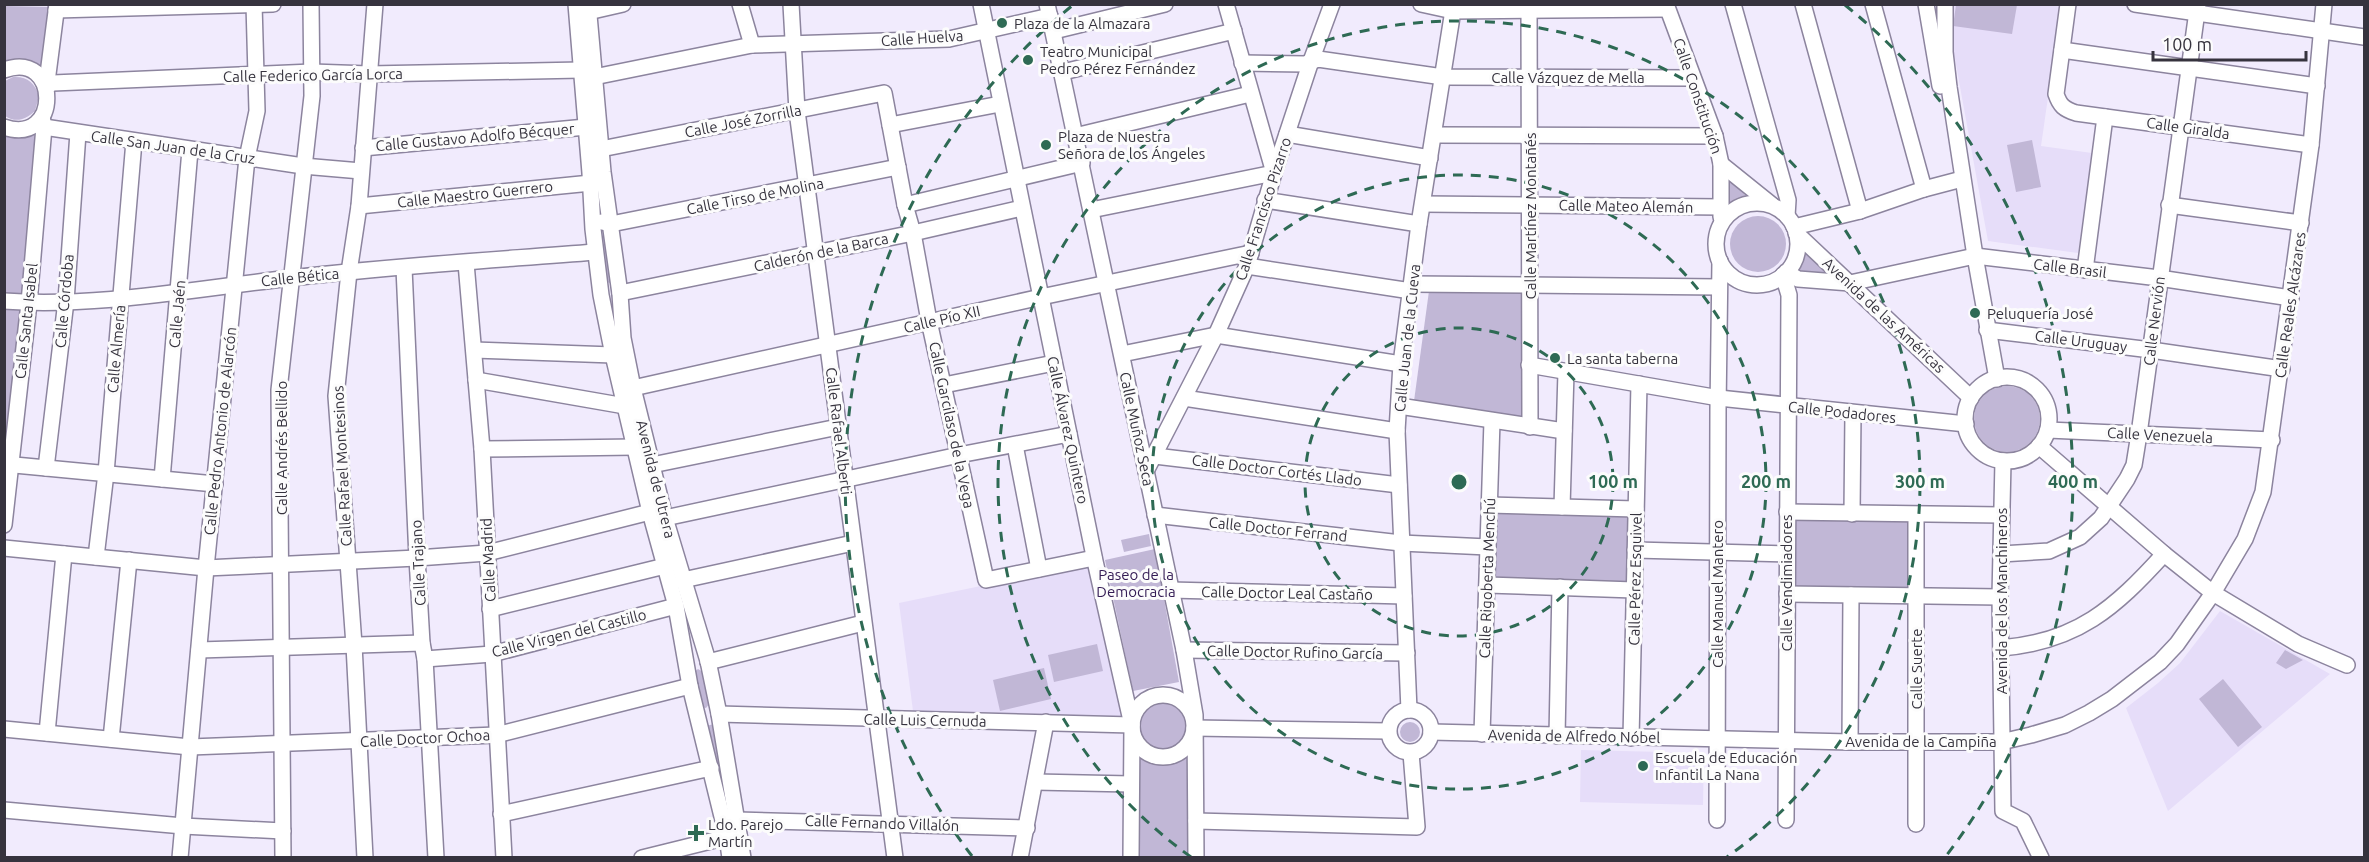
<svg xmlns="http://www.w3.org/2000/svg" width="2369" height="862" viewBox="0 0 2369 862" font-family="Ubuntu,sans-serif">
<rect width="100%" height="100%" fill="#f1ebfd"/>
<g fill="#e6ddf9">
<polygon points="2047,4 2061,7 2041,146 2092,153 2078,253 1988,241 1951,37 1952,5"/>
<polygon points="1091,563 1123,717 913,711 899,603"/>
<polygon points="2220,611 2330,674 2168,811 2126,708 2158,683 2180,663"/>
<polygon points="1581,750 1704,753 1703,805 1580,802"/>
</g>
<g fill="#c1b7d6">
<polygon points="1956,5 2017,5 2012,34 1953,26"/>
<polygon points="5,6 51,7 43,70 5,66"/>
<path d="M13,77C27,76 35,83 39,96L35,111C25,120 16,123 5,116V81Z"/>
<polygon points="5,131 39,131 23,299 5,297"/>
<polygon points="2032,140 2041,187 2016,192 2007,145"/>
<polygon points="1732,181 1747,197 1731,204 1728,201 1728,183"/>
<circle cx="1758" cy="244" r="28"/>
<polygon points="603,238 605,238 613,281 610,283 607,282"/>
<polygon points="1808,253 1833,275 1799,272 1805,255"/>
<polygon points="1429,291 1523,292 1523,417 1414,401"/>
<polygon points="5,306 23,309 5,460"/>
<circle cx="2007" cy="419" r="33"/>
<polygon points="1494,511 1629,515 1628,584 1491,580"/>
<polygon points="1794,518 1912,519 1911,590 1793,589"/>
<polygon points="1149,534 1151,546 1124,552 1121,540"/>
<polygon points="1155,549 1179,682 1133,691 1105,560"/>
<polygon points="1097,644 1103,671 1054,682 1048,655"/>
<polygon points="2285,650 2303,660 2286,669 2276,663"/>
<polygon points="1044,668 1051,699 1000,711 993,680"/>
<polygon points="698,669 703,672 710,703 706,708 702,707 694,672"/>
<polygon points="2223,679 2262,727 2238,747 2199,699"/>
<circle cx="1163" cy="726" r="25"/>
<circle cx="1410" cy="732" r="10"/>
<polygon points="714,724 723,782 721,782 706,726"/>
<path d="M1142,757C1160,766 1170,762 1188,757L1189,857L1135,858L1138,758Z"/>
</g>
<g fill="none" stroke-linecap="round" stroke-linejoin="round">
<g stroke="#8c849e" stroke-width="18">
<g id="minor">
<polyline points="576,4 590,173 593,229 601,295 613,355 650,512 676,606 690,686 727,837 730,858"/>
<polyline points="588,4 603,172 620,294 623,338 633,388 665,518 708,661 719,714 743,858"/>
<polyline points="740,4 752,45"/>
<polyline points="791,4 797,111 895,858"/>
<polyline points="981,4 1095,561 1132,725 1131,858"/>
<polyline points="1047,4 1184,650 1195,715 1196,858"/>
<polyline points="1226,4 1274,173"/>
<polyline points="1421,4 1453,11 1667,9"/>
<polyline points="1529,4 1530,427"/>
<polyline points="1666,4 1715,136 1721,164 1721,217"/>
<polyline points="1733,4 1788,200 1787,216"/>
<polyline points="1803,4 1860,211"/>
<polyline points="1873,4 1924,189"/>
<polyline points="1926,4 1940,86"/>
<polyline points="1945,4 1945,52 1949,87 1975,256 1997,379"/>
<path d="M2068,4L2056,94C2060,106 2064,109 2076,113L2311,145"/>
<polyline points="2135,4 2364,37"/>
<polyline points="56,10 273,4"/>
<polyline points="588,12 623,4"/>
<polyline points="1054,31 1165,4"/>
<polyline points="2062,50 2317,86"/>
<polyline points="1242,63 1305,64 1318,59 1443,77 1692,78"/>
<path d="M4,70C61,49 61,147 4,127"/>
<polyline points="1063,72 1234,31"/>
<polyline points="594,77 752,45 949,39 1050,16"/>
<polyline points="44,83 48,74 57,4"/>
<polyline points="46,86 53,83 312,72 369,74 581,70"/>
<polyline points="890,125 1000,104"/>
<polyline points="44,127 303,166 361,171"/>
<polyline points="1287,134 1430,158"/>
<polyline points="1434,135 1715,136"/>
<polyline points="1075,136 1250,94"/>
<polyline points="363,148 586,127"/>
<polyline points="601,149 884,93 905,205 913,233 929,321 986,580 1094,558"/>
<polyline points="1721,164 1772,205"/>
<polyline points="1265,200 1419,224"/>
<circle cx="1757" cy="244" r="41"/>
<polyline points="1423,204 1721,207"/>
<polyline points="905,205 1082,163"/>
<polyline points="2169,205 2301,223"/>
<polyline points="359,206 591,183"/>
<polyline points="1091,210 1274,173"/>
<polyline points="602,222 611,224 898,167"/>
<polyline points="1794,227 1860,211 1924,189 1962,179"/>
<polyline points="1796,233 1971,398"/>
<polyline points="466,263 482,449 504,858"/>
<polyline points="1247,266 1411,291"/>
<polyline points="404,268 417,558 422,643 425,659 436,858"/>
<polyline points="2085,270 2105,117"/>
<polyline points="1786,272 1798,279 1850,283 1975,256 2159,278 2291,298"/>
<polyline points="1783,275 1789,295 1786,820"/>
<polyline points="1412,284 1719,287"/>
<polyline points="620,293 913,233 1022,208"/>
<path d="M4,301C95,308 200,288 291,278C392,266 494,260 595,252"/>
<polyline points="1987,330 2151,350 2282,369"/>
<polyline points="474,350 613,355"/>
<polyline points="1122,354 1216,335 1401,364"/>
<polyline points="1529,365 1719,398 1966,424"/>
<circle cx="2007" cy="419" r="42"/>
<polyline points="476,380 625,406"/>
<polyline points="944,385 1054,363"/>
<polyline points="633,388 1041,297 1251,253"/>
<polyline points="1184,398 1397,431"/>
<polyline points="1399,406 1564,431"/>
<polyline points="2048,430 2272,440"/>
<polyline points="1015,445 1039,569"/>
<polyline points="2039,446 2164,554 2213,593 2298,644 2347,665"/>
<polyline points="482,449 635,447"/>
<polyline points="1155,456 1399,485"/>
<polyline points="2003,461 2000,597 2003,811 2023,821 2041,858"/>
<polyline points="4,464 215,484"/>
<polyline points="652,465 838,427"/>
<polyline points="46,468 66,301 78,133"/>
<polyline points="1146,471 1216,335 1247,266 1274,173 1311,61 1332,4"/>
<polyline points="162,479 190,150"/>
<polyline points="1489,505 1636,509"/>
<polyline points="1562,507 1566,372"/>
<polyline points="1787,512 2001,515"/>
<polyline points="1852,514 1853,413"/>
<polyline points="1155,515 1401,543 1488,547"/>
<polyline points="665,518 959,455 1069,434"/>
<polyline points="4,525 29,303 44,127 42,117"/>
<polyline points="4,548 206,568 417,558 487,553 650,512"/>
<polyline points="1635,550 1787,554"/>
<polyline points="2001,554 2049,551 2080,537 2101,518 2127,479 2134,465 2139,434 2198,4"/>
<polyline points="96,557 106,473 134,141"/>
<polyline points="683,580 853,543"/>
<polyline points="1487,585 1634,590"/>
<polyline points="1170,590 1404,596"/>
<polyline points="1787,594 2000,597"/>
<polyline points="490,609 665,566"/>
<path d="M2001,648C2077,642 2115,608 2164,554"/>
<polyline points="199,650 422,643"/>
<polyline points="1184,650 1407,653"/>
<polyline points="425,659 492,654 676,606"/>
<polyline points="708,662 863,623"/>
<circle cx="1163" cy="726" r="31"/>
<circle cx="1410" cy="731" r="21"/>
<polyline points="1409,710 1397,431 1401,364 1419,224 1454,4"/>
<polyline points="719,714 1132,725"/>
<polyline points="1194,728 1388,731"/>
<polyline points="4,729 190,747 496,735 690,686"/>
<polyline points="1431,732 1850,742 2001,742 2031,735 2065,725 2089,713 2112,699 2160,662 2177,644 2213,593 2245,539 2263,492 2311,145 2324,4"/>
<polyline points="47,733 64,554"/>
<polyline points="1482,734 1492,421"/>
<polyline points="1557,736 1560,587"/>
<polyline points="1631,738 1639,384"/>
<polyline points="111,739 129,560"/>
<polyline points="1850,742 1851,595"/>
<polyline points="1035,782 1131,784"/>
<polyline points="4,810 183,826 283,831"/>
<polyline points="501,814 711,768"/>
<polyline points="738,820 1027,828"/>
<polyline points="1717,820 1718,409 1720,261"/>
<polyline points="1196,821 1417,827 1411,753"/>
<polyline points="1916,824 1916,515"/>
<polyline points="180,858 206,568 247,158 257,111 254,4"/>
<polyline points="283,858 279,390 312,96 311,4"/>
<polyline points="365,858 354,645 336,396 349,272 359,206 375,4"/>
<polyline points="642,858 727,837"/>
<polyline points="1020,858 1046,722"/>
</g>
</g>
<use href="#minor" stroke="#fff" stroke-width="15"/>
</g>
<g fill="none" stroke="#2e6a54" stroke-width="3" stroke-dasharray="10 8">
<circle cx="1459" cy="482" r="154"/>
<circle cx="1459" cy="482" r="307"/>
<path d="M1191 857A461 461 0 1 1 1727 857"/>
<path d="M972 856A614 614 0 0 1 1073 5M1845 5A614 614 0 0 1 1946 856"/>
</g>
<g fill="#2e6a54" stroke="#fcfcfc" stroke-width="2">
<circle cx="1002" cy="23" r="6"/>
<circle cx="1028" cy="60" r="6"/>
<circle cx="1046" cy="145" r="6"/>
<circle cx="1975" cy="313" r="6"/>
<circle cx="1555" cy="358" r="6"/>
<circle cx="1643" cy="766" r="6"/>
<path d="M693 824h6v6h6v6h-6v6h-6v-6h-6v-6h6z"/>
</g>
<g text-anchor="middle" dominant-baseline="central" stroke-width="6" stroke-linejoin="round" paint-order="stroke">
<g font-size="15" fill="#36333e" stroke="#fcfcfc" text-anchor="start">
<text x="1014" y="23">Plaza de la Almazara</text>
<text x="1040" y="51">Teatro Municipal<tspan x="1040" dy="17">Pedro Pérez Fernández</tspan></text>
<text x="1058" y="136">Plaza de Nuestra<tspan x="1058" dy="17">Señora de los Ángeles</tspan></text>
<text x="1987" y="313">Peluquería José</text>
<text x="1567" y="358">La santa taberna</text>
<text x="1655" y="757">Escuela de Educación<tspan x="1655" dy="17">Infantil La Nana</tspan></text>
<text x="708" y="824">Ldo. Parejo<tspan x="708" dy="17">Martín</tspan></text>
</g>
<g font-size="15" fill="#36333e" stroke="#fcfcfc">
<text transform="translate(922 38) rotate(-4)">Calle Huelva</text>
<text transform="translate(313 75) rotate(-1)">Calle Federico García Lorca</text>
<text x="1568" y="77">Calle Vázquez de Mella</text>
<text transform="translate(1698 96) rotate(71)">Calle Constitución</text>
<text transform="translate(743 121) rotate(-11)">Calle José Zorrilla</text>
<text transform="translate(2188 128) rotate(8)">Calle Giralda</text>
<text transform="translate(475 137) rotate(-5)">Calle Gustavo Adolfo Bécquer</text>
<text transform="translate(173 147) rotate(8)">Calle San Juan de la Cruz</text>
<text transform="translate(475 194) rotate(-6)">Calle Maestro Guerrero</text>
<text transform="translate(755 196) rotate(-11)">Calle Tirso de Molina</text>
<text transform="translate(1626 206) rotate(1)">Calle Mateo Alemán</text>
<text transform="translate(1263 209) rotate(-72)">Calle Francisco Pizarro</text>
<text transform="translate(1530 216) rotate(-90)">Calle Martínez Montañés</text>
<text transform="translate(821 252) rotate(-12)">Calderón de la Barca</text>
<text transform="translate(2070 268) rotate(7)">Calle Brasil</text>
<text transform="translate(300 277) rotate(-6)">Calle Bética</text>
<text transform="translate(64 301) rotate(-85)">Calle Córdoba</text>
<text transform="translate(2290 305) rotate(-82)">Calle Reales Alcázares</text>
<text transform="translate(177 314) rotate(-85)">Calle Jaén</text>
<text transform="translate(1884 315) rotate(43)">Avenida de las Américas</text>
<text transform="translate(942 319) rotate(-13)">Calle Pío XII</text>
<text transform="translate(26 321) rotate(-84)">Calle Santa Isabel</text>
<text transform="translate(2154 321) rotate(-83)">Calle Nervión</text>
<text transform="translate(1407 338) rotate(-84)">Calle Juan de la Cueva</text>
<text transform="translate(2081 341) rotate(7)">Calle Uruguay</text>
<text transform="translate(116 349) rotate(-85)">Calle Almería</text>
<text transform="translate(1842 412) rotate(6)">Calle Podadores</text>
<text transform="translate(952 425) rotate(78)">Calle Garcilaso de la Vega</text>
<text transform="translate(1137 429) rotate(78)">Calle Muñoz Seca</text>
<text transform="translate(1068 430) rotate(78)">Calle Álvarez Quintero</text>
<text transform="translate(220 431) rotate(-84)">Calle Pedro Antonio de Alarcón</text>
<text transform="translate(839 431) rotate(83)">Calle Rafael Alberti</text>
<text transform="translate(2160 435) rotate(3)">Calle Venezuela</text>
<text transform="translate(281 448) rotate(-90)">Calle Andrés Bellido</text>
<text transform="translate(342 466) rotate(-93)">Calle Rafael Montesinos</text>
<text transform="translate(1277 470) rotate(7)">Calle Doctor Cortés Llado</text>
<text transform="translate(656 479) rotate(76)">Avenida de Utrera</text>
<text transform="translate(1278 529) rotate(6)">Calle Doctor Ferrand</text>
<text transform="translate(488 560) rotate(-93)">Calle Madrid</text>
<text transform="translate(418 563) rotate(-93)">Calle Trajano</text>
<text transform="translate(1487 578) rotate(-88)">Calle Rigoberta Menchú</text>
<text transform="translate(1635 579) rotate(-89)">Calle Pérez Esquivel</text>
<text transform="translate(1786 583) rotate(-90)">Calle Vendimiadores</text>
<text transform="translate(1287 593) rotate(1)">Calle Doctor Leal Castaño</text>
<text transform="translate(1717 594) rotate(-90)">Calle Manuel Mantero</text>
<text transform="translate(2001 601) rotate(-90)">Avenida de los Manchineros</text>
<text transform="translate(569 633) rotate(-14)">Calle Virgen del Castillo</text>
<text transform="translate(1295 652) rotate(1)">Calle Doctor Rufino García</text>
<text transform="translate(1916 669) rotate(-90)">Calle Suerte</text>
<text transform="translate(925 720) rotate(1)">Calle Luis Cernuda</text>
<text transform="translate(1574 736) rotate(1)">Avenida de Alfredo Nóbel</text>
<text transform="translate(425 738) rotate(-3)">Calle Doctor Ochoa</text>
<text x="1921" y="741">Avenida de la Campiña</text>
<text transform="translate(882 823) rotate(2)">Calle Fernando Villalón</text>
</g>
<g font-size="15" fill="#331b54" stroke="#fcfcfc">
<text x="1136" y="574">Paseo de la<tspan x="1136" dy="17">Democracia</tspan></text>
</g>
</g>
<circle cx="1459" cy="482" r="9" fill="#2e6a54" stroke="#fcfcfc" stroke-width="3"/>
<g font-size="18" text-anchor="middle" font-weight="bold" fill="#2e6a54" stroke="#fcfcfc" stroke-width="6" stroke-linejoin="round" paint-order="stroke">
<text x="1613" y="488">100 m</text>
<text x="1766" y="488">200 m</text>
<text x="1920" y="488">300 m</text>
<text x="2073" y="488">400 m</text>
</g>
<rect width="2369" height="862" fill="none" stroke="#36333e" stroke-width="12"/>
<path d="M2153 51v9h153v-9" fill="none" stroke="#36333e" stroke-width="3"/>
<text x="2162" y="51" font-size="18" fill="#36333e" stroke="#fcfcfc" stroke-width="4.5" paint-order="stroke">100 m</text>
</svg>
